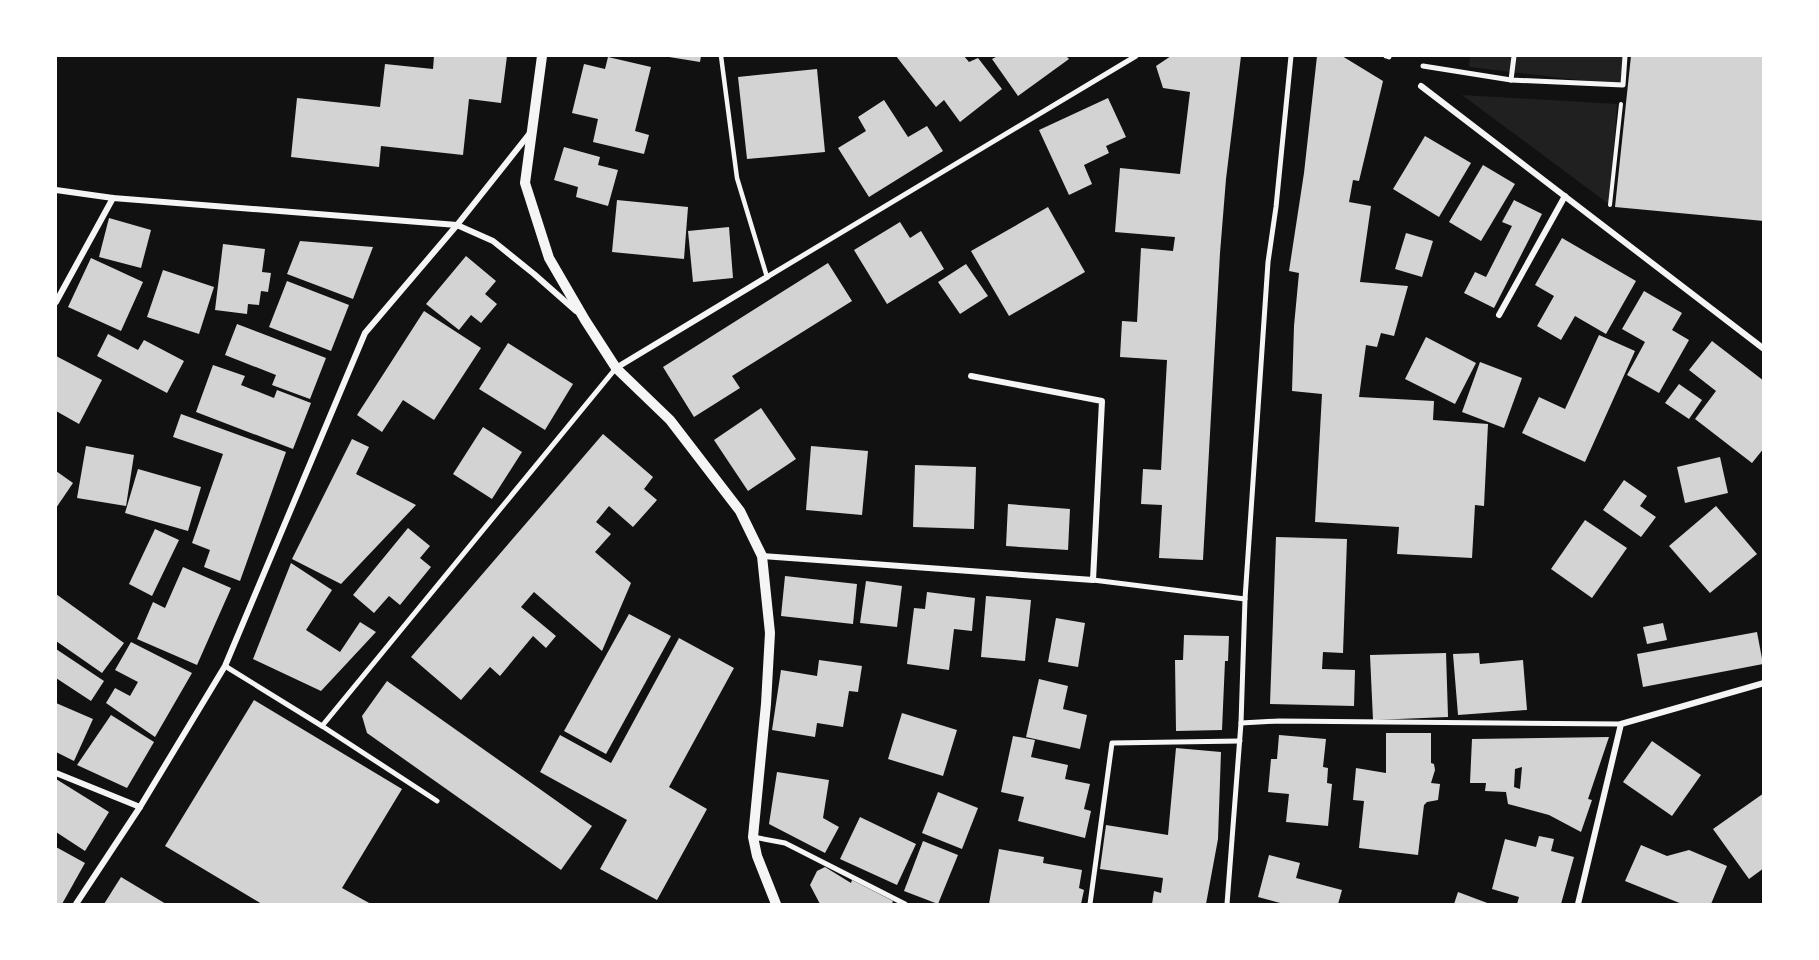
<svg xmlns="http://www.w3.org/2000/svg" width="1819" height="960" viewBox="0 0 1819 960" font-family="Overpass,sans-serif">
<rect width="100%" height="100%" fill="#111"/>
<g fill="#202020">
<polygon points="1470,56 1625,56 1623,85 1469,67"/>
<polygon points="1462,95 1617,104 1610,205"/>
</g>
<g fill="#d3d3d3" fill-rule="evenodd">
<polygon points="434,56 507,56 501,103 469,99 463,155 381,146 379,167 291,157 297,98 380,107 385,64 433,69"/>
<polygon points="669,56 701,56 700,62 669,57"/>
<polygon points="896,56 935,56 936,57 938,56 964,56 969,62 978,58 1002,89 960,122 944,100 936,107"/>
<polygon points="998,56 1066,56 1069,59 1018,96 992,59"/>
<polygon points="1171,56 1241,56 1226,179 1220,253 1203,560 1159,558 1162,505 1141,504 1143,469 1161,470 1167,360 1120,357 1122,321 1137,322 1141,248 1173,251 1175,237 1115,232 1120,168 1180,174 1190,92 1163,88 1156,66"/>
<polygon points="1317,56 1342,56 1383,81 1359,181 1353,180 1349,202 1371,206 1360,282 1408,286 1394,336 1381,333 1377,347 1366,345 1359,397 1434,401 1433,420 1488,424 1484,506 1475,505 1472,558 1397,554 1399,527 1315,522 1322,394 1292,391 1294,326 1299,273 1289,271 1304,173"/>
<polygon points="1631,56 1764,56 1764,221 1615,207"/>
<polygon points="608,57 651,67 635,131 649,135 644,154 593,142 598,119 572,113 584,64 605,69"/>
<polygon points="817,69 825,152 747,159 738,77"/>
<polygon points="1108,98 1126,137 1106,146 1109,153 1084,165 1092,184 1069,195 1039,130"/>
<polygon points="884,100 908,137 927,126 943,151 869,197 838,148 866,131 858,117"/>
<polygon points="1425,136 1471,163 1439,217 1393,189"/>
<polygon points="564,147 600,157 598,165 618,170 608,206 576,197 578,187 554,180"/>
<polygon points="1483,165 1515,184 1481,241 1449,222"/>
<polygon points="617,200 688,207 684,259 612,252"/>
<polygon points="1514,200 1542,214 1494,308 1464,293 1475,272 1486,277 1512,226 1502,222"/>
<polygon points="1048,207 1085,272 1009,316 971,251"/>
<polygon points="109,218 151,230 141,268 99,257"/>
<polygon points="900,222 910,238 921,231 944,269 887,304 854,250"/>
<polygon points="729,227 733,278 693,282 688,231"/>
<polygon points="1406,233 1433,241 1422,277 1395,269"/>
<polygon points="1562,238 1636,281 1606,334 1575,316 1561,340 1537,326 1554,296 1535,285"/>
<polygon points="300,241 373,247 353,299 287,274"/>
<polygon points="223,244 265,249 262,272 271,273 268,292 261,291 259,305 248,304 247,314 215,310"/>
<polygon points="466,256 496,281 485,294 497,304 481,323 471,315 459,330 426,304"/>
<polygon points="91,258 143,282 121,331 68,307"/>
<polygon points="828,263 852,301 732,376 740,388 694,417 663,367"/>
<polygon points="966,264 988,296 960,314 938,282"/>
<polygon points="163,270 214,287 199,334 147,317"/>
<polygon points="287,281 349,305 331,351 269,327"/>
<polygon points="1644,291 1682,313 1672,330 1689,340 1659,393 1627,375 1645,342 1622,329"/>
<polygon points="424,311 481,348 434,420 403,400 382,432 357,415"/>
<polygon points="237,324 326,358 310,399 272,385 276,375 225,355"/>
<polygon points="108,334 138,350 144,340 184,361 167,393 97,356"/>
<polygon points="1599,335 1635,351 1585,462 1522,433 1539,397 1565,409"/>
<polygon points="1426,337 1476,363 1455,404 1405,379"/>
<polygon points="1712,341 1764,381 1764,448 1752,463 1695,419 1716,391 1689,370"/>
<polygon points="508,343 573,384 545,430 479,389"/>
<polygon points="56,356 102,380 79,424 56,411"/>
<polygon points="1480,362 1522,378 1504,428 1462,412"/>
<polygon points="213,365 245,376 241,385 274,398 277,390 311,403 293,449 196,412"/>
<polygon points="1679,384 1702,400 1689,419 1665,403"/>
<polygon points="761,408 796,459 748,491 714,440"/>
<polygon points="181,414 286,452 240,581 204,567 210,550 192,543 223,454 173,437"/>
<polygon points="483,427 522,452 492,499 453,474"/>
<polygon points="603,434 653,477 644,489 657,500 633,527 609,506 596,522 611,534 595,552 631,583 602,651 534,592 521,607 556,636 546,648 533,636 500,676 490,667 461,700 411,657"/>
<polygon points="352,439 369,447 356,474 416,505 341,584 292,559"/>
<polygon points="86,446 134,455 126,506 77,498"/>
<polygon points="811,446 868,451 862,515 806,510"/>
<polygon points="1720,457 1728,493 1685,503 1677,467"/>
<polygon points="915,465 976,467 974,529 913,527"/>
<polygon points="138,469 201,487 188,531 125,513"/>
<polygon points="56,471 73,483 56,508"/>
<polygon points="1624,480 1647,496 1640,506 1656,517 1641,537 1603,510"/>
<polygon points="1008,504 1070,509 1068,550 1006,546"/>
<polygon points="1716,506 1757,554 1710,593 1669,546"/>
<polygon points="1585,520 1627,548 1592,598 1551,569"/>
<polygon points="408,528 430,546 420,558 431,567 400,605 389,596 374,613 353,595"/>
<polygon points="155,529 179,540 152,596 129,584"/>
<polygon points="1276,537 1347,539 1343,653 1323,652 1322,669 1355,670 1354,706 1270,704"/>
<polygon points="291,563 332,590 306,630 340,652 360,622 376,632 321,691 253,659"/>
<polygon points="183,567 231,588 197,665 137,639 153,602 165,608"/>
<polygon points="785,576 857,584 853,624 781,616"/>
<polygon points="866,581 902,586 897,627 860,623"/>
<polygon points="927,592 975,598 972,631 954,629 949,670 907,664 914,608 925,609"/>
<polygon points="56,594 124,643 102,673 56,641"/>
<polygon points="986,596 1031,600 1025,661 981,657"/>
<polygon points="629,614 671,636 606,754 564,731"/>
<polygon points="1056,618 1085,623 1078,667 1048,662"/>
<polygon points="1663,623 1667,640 1647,644 1643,627"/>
<polygon points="1757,632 1763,664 1643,687 1637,654"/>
<polygon points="1184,635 1229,636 1228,661 1225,661 1222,730 1176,731 1175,660 1183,660"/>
<polygon points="679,638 734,668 669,787 707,809 657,900 600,869 627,820 540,772 560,735 611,763"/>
<polygon points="131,642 192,673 155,737 106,703 115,688 130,696 138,682 115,670"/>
<polygon points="56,649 104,681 91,701 56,678"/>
<polygon points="1446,653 1448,717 1373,720 1370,655"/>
<polygon points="1479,653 1480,664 1523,660 1527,710 1458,715 1453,654"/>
<polygon points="819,660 862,666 858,692 849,691 843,727 817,723 815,737 772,730 781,670 817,676"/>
<polygon points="1039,679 1068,686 1063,709 1087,715 1080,749 1026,737"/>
<polygon points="387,681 592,826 561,870 367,733 362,716"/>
<polygon points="254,700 402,789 342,888 371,904 262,904 165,846"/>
<polygon points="56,703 93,719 74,761 56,752"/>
<polygon points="902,713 957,730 943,776 888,759"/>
<polygon points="111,715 154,742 127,788 77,765"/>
<polygon points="1386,733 1431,733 1431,763 1434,764 1435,770 1431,783 1440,784 1438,800 1427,802 1424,805 1418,855 1359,848 1364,801 1353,800 1356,768 1386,773"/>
<polygon points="1279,735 1326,739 1323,767 1328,768 1327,783 1332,784 1328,826 1286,822 1289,794 1268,792 1271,759 1277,759"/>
<polygon points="1013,736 1035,740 1031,757 1068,765 1065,779 1090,784 1084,809 1091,811 1085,838 1018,821 1024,797 1001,792"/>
<path d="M1609,737L1588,799L1592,800L1581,832L1549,815L1508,804L1506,792L1485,791L1486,783H1470L1472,739ZM1522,767L1520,789L1514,787L1515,769Z"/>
<polygon points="1652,741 1701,775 1672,816 1623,782"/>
<polygon points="1176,748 1221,752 1218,839 1206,904 1152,904 1154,891 1161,893 1163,878 1100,869 1106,825 1168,835"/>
<polygon points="777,772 829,780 823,818 839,827 825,853 769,824"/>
<polygon points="56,779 109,812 85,851 56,832"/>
<polygon points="938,792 978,808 962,849 922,833"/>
<polygon points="1764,793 1764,868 1749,879 1713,829"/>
<polygon points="860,817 916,844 897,885 840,859"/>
<polygon points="1539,836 1554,839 1551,851 1574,857 1561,904 1517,904 1519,897 1492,889 1505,839 1536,847"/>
<polygon points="923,841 958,855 938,904 904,891"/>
<polygon points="1641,845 1667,856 1689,850 1727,866 1711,904 1682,904 1625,881"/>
<polygon points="56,847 85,863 62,904 56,904"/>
<polygon points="999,849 1044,857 1043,863 1082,870 1079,888 1084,890 1081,904 989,904"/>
<polygon points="1269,855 1300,863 1296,878 1342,890 1338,904 1284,904 1258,897"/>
<polygon points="825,867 851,883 852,880 893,901 892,904 820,904 810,885 817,871"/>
<polygon points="121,877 166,904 104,904"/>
<polygon points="1458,892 1490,904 1454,904"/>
</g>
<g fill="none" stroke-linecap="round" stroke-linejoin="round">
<polyline stroke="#f5f5f5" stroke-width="4" points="1610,205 1621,104"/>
<polyline stroke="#f5f5f5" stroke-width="4.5" points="721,56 737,178 767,277"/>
<g stroke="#f5f5f5" stroke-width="5">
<polyline points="1386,56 1389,57"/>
<polyline points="1423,66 1511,80 1623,85 1625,56"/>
<polyline points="1511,80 1514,56"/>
<polyline points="767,277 1136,56"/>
<polyline points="1093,580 1245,599"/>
<polyline points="225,666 322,726 437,801"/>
<polyline points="1241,723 1279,721 1621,724"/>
<polyline points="322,726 616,368"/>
<polyline points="753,837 785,843 905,904"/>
<polyline points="1090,904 1112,743 1240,741"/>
<polyline points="1227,904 1241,723 1245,599 1268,262 1276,207 1291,56"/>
</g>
<g stroke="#f5f5f5" stroke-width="6">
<polyline points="1421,86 1764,349"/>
<polyline points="56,190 113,198 457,225 493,241 534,274 576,311"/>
<polyline points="56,302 113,198"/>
<polyline points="1499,315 1565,196"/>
<polyline points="616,368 767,277"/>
<polyline points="762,556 1093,580 1102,401 971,376"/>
<polyline points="56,773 140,807"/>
<polyline points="76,904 140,807 225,666 365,333 457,225 530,133"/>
<polyline points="1578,904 1621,724 1764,683"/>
</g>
<polyline stroke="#f5f5f5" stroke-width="10" points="542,56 525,183 549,258 585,320 616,368 670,420 740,511 762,556 770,633 766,704 753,837 757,856 776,904"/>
</g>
<rect width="1819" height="960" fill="none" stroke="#ffffff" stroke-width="114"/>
</svg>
